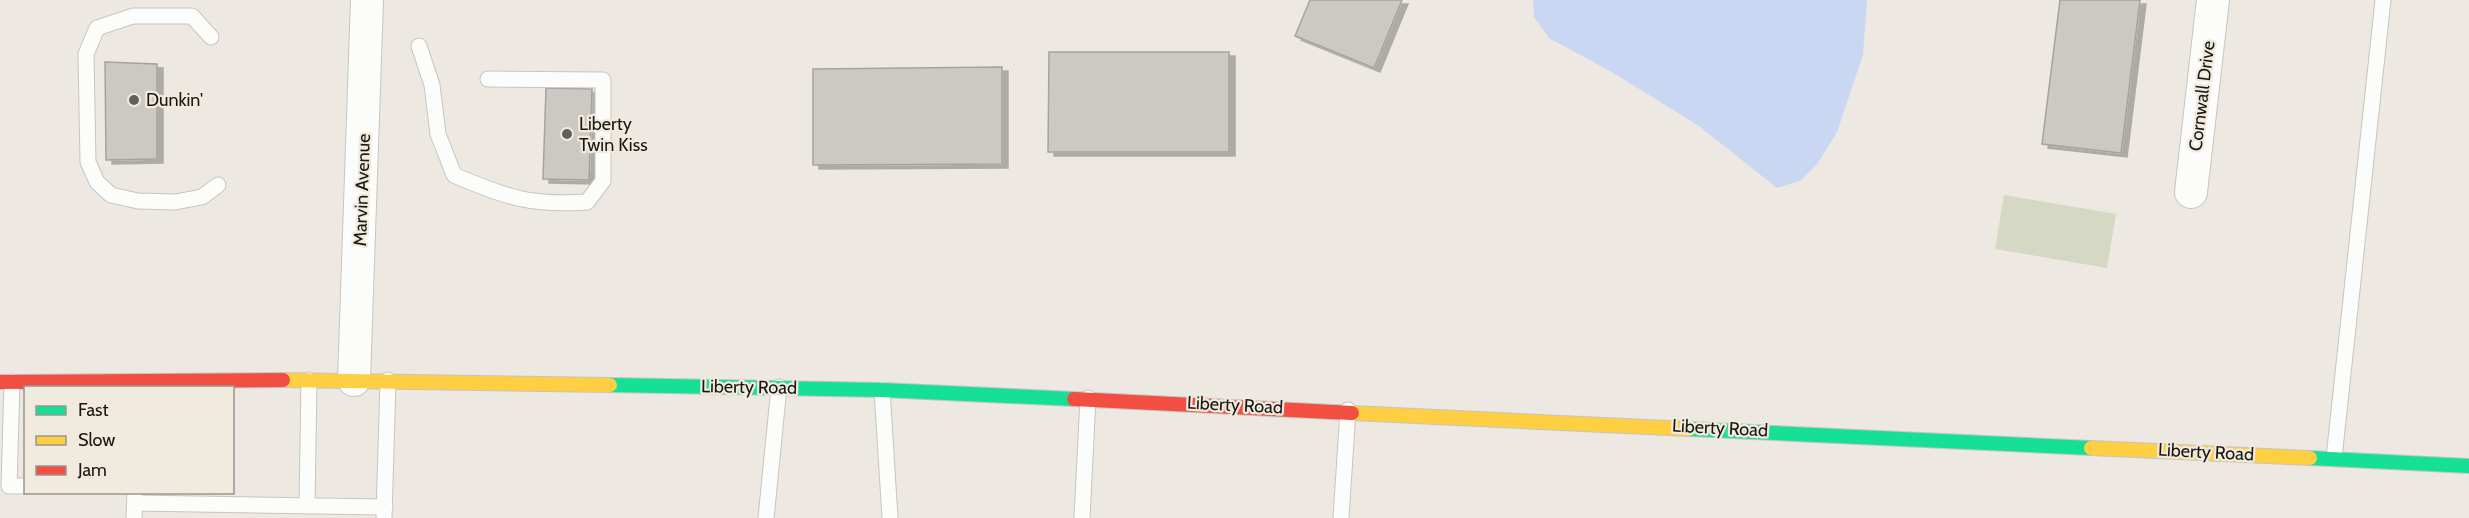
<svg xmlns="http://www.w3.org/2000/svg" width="2469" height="518" viewBox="0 0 2469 518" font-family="Cabin,sans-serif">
<defs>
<filter id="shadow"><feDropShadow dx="6" dy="4" stdDeviation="0" flood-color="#0004"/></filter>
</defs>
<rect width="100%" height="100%" fill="#ede9e2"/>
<polygon fill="#d5d8c3" points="2004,195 2116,214 2107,268 1995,249"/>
<polygon fill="#c9d7f3" points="1533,0 1867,0 1863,55 1837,132 1818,163 1800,181 1777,188 1699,126 1615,74 1549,38 1534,17"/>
<g fill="#ccc9c4" stroke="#a6a39e" stroke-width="1.5" filter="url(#shadow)">
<polygon points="1310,0 1402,0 1374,68 1295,36"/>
<polygon points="2060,0 2140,0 2121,153 2042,144"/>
<polygon points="1049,52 1229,52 1229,152 1048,152"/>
<polygon points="105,62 157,64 157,159 106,160"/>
<polygon points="1002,67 1002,164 813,165 813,69"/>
<polygon points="546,88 592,89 589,180 543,179"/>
</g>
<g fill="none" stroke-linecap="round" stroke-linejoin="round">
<g stroke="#c7c5c0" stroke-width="17">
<g id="lane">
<polyline points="211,37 192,16 133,16 97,28 86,54 88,162 97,182 111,195 138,201 175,202 202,197 218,185"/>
<path d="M419,46L432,85L438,134L454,175C505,197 531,206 587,202L603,181V80L488,79"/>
<polyline points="12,382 9,486 26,486"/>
<polyline points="882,390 890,518"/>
<polyline points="2334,458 2383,0"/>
<polyline points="135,503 385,507"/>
<polyline points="307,506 309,380"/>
<polyline points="134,518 135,492"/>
<polyline points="384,518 388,380"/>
<polyline points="766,518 779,387"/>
<polyline points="1082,518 1088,398"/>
<polyline points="1341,518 1348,410"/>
</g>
</g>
<g stroke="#c7c5c0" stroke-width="34">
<g id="street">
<polyline points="2191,192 2213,0"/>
<polyline points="354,380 367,0"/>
</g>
</g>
<g stroke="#c6c4c1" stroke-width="16">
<g id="fast">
<polyline points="610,385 882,390 1074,399"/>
<polyline points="1689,429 2091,448"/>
<polyline points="2310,458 2469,466"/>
</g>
</g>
<g stroke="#c6c4c1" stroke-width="16">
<g id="slow">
<polyline points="283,380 610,385"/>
<polyline points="1352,413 1689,429"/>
<polyline points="2091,448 2310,458"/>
</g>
</g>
<g stroke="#c6c4c1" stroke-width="16">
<g id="jam">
<polyline points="0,382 283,380"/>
<polyline points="1074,399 1352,413"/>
</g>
</g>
<use href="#lane" stroke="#fcfcfb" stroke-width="15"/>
<use href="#street" stroke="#fcfcfb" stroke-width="32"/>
<use href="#fast" stroke="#16e098" stroke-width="14"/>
<use href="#slow" stroke="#ffcf43" stroke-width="14"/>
<use href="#jam" stroke="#f24e42" stroke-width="14"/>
</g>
<g fill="#63605b" stroke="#f1eade" stroke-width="2">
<circle cx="134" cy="100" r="6"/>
<circle cx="567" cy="134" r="6"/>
</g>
<g text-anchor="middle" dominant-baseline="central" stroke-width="4.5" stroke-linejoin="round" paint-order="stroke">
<g font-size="18" fill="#191713" stroke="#f1eade">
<text transform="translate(2202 96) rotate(-83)">Cornwall Drive</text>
<text transform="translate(362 190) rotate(-88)">Marvin Avenue</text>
<text transform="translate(749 387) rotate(1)">Liberty Road</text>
<text transform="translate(1235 405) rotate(3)">Liberty Road</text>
<text transform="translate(1720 428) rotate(3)">Liberty Road</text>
<text transform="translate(2206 452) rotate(3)">Liberty Road</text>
</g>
<g font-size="18" fill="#191713" stroke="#f1eade" text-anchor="start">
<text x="146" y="100">Dunkin'</text>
<text x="579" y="124">Liberty<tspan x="579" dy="21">Twin Kiss</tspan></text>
</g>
</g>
<rect x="24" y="386" width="210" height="108" fill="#f1eade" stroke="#9b968d" stroke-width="1.5"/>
<rect x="36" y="406" width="30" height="9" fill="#16e098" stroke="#9b968d" stroke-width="1.5"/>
<text x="78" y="416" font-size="18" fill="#191713">Fast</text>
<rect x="36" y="436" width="30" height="9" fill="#ffcf43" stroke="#9b968d" stroke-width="1.5"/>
<text x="78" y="446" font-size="18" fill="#191713">Slow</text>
<rect x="36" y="466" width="30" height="9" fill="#f24e42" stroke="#9b968d" stroke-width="1.5"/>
<text x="78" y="476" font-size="18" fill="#191713">Jam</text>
</svg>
